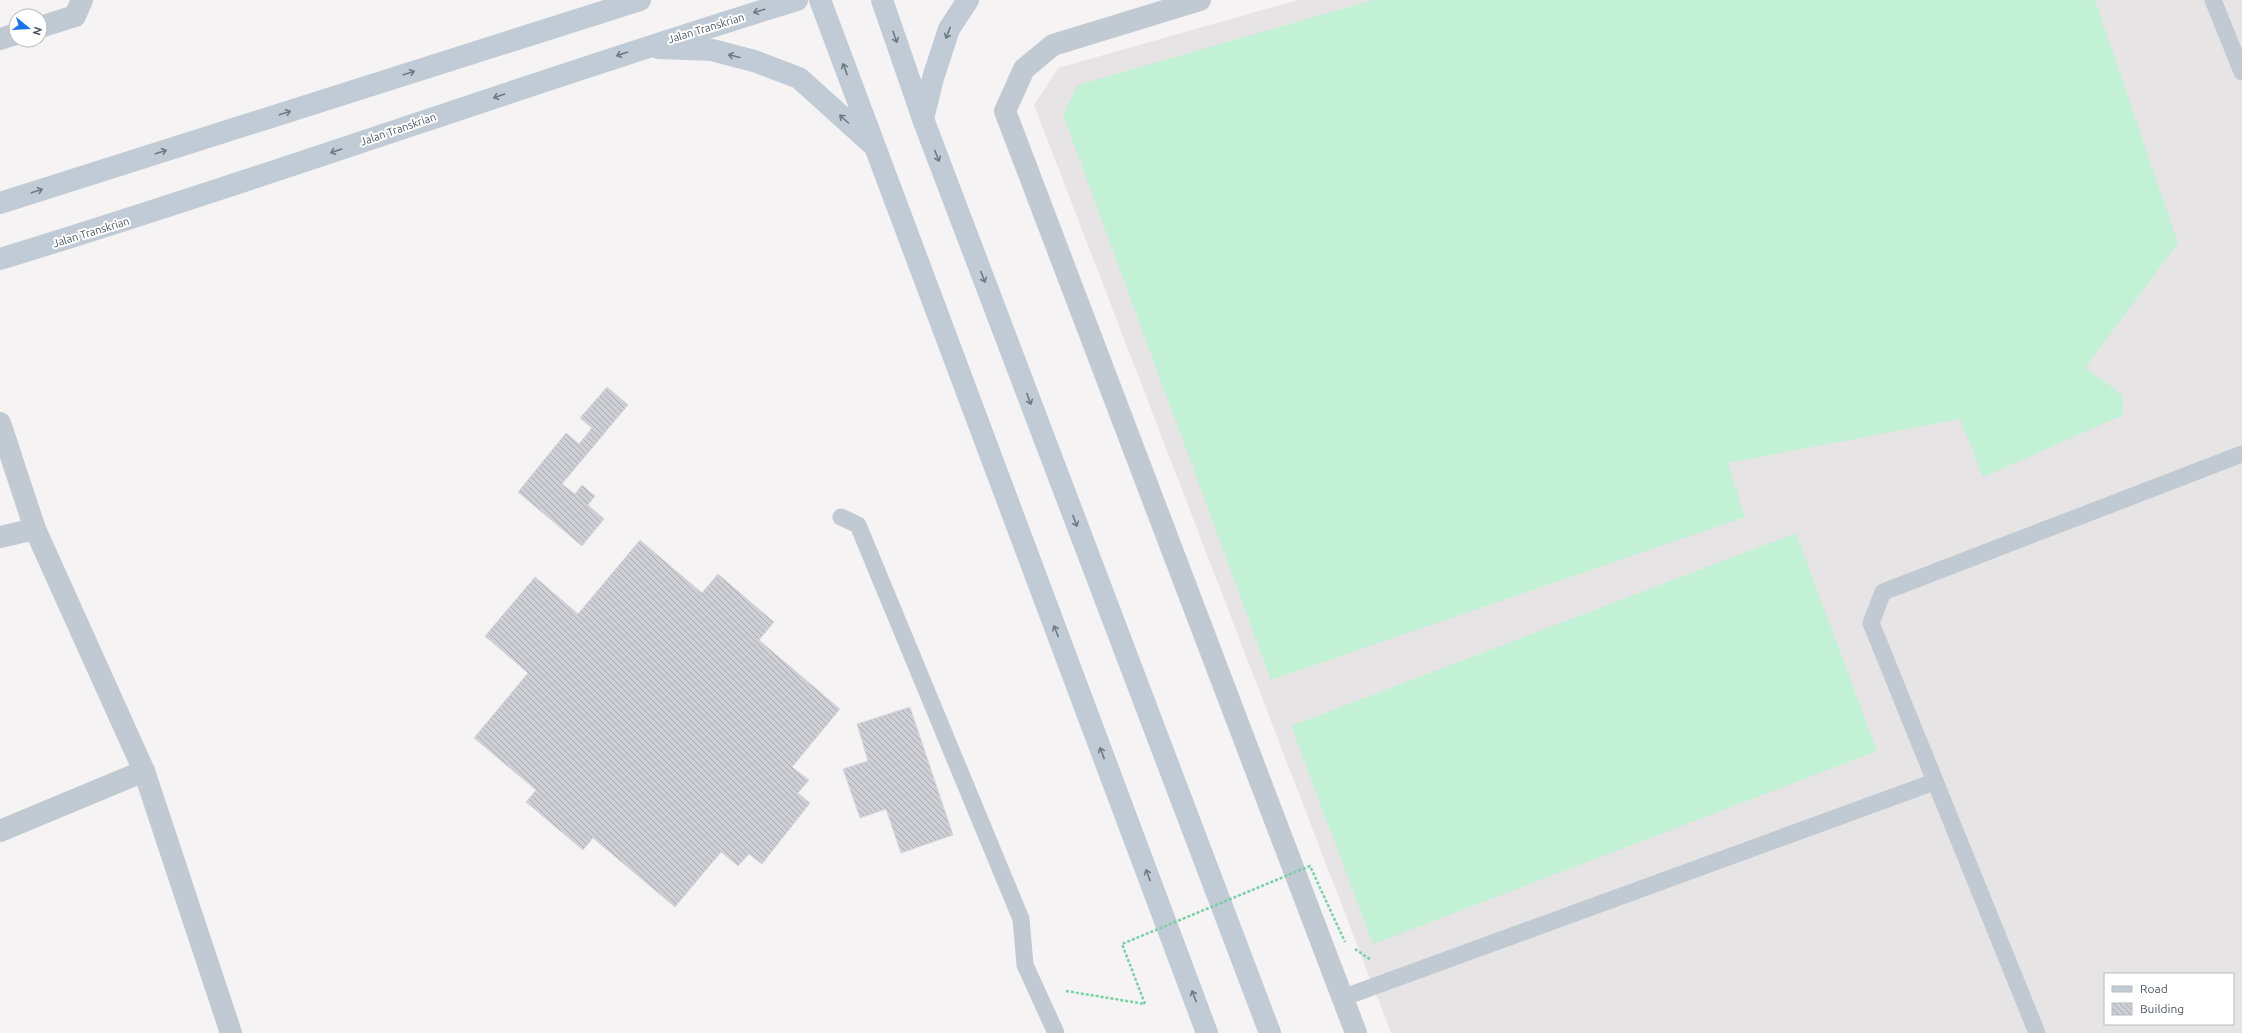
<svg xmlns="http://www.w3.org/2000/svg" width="2242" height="1033" viewBox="0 0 2242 1033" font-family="Ubuntu,sans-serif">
<defs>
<pattern id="building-back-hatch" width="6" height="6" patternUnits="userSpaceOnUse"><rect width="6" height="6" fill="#cdcfd5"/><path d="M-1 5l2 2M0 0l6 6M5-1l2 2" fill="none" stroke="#a8abb0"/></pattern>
</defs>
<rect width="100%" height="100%" fill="#f5f3f3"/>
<path fill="#e6e4e5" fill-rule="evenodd" d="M1298,0H2242V1033H1391L1034,105L1058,68ZM2105,974H2233V1024H2105Z"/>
<g fill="#c3f1d5">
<polygon points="1373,0 2095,0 2178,243 2085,368 2123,395 2123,415 1983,477 1960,419 1728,463 1745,517 1271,680 1063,115 1078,85"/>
<polygon points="1796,533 1877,751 1373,944 1291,726"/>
</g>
<g fill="url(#building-back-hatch)" stroke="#d7d9de">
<polygon points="607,387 628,405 562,484 575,494 582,485 595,496 588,505 604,519 582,546 518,492 566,433 579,444 592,428 580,418"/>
<polygon points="640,540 702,593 718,574 774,622 759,640 840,709 792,767 809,780 798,793 810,803 762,864 749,854 738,866 721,852 675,907 593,838 583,850 526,802 536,790 474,738 528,673 485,636 535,577 578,614"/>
<polygon points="910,707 953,835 901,853 886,809 860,818 843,769 868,761 857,724"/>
</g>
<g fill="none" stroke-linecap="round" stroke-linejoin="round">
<g stroke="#7ad0a6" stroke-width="2.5" stroke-dasharray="3 2" stroke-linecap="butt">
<polyline points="1355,949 1371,960"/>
<polyline points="1066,991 1145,1004"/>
</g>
<g stroke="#c1cad2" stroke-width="17">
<polyline points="2213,0 2242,72"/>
<polyline points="841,517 858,525 1021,919 1025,965 1056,1033"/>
<polyline points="1342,998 1934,782"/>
<polyline points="2037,1033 1871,623 1883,592 2242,454"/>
</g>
<g stroke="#c1cad2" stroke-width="22">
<polyline points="1200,0 1053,45 1024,69 1005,111 1356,1033"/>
<polyline points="40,27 75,16 82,0"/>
<polyline points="0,39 16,34"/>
<polyline points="0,423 35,529 144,771 231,1033"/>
<polyline points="0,537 35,529"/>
<polyline points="0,831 144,771"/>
</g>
<g stroke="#c1cbd6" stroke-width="22">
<polyline points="820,0 1207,1033"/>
<polyline points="882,0 923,119 1270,1033"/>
<polyline points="659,48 712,50 754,61 799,78 871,143"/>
<polyline points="923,119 933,78 949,29 968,0"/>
<polyline points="0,203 640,0"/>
<path d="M0,259C267,178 529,82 797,0"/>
</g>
<polyline stroke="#7ad0a6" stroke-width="2.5" stroke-dasharray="3 2" stroke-linecap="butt" points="1145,1004 1122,944 1310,866 1345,942"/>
</g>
<defs><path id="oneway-shaft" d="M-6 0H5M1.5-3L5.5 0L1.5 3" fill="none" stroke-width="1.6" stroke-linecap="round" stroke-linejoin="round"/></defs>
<g stroke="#6e7984">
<use href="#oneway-shaft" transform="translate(759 11) rotate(163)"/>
<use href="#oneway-shaft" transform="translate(948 33) rotate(111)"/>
<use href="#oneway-shaft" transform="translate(895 37) rotate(71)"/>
<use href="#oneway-shaft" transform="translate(622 54) rotate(161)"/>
<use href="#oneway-shaft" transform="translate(734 56) rotate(-166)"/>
<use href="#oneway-shaft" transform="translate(845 69) rotate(-110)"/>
<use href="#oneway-shaft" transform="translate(409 73) rotate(-18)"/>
<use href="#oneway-shaft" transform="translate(499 96) rotate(161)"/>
<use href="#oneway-shaft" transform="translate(285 113) rotate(-18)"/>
<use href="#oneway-shaft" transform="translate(844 119) rotate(-138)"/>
<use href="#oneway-shaft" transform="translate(336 151) rotate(161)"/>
<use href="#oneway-shaft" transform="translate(161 152) rotate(-18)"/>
<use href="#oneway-shaft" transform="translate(937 156) rotate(69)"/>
<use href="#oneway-shaft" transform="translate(37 191) rotate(-18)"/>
<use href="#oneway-shaft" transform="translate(983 277) rotate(69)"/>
<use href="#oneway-shaft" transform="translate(1029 399) rotate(69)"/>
<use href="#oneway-shaft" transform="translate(1075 521) rotate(69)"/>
<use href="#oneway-shaft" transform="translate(1056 631) rotate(-111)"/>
<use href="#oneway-shaft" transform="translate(1102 753) rotate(-111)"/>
<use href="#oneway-shaft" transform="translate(1148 875) rotate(-111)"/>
<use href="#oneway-shaft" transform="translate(1194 996) rotate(-111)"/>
</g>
<g text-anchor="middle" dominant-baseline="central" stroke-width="4" stroke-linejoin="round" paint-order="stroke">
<g font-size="11" fill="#4a5661" stroke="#fff">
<text transform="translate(706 28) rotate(-17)">Jalan Transkrian</text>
<text transform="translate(398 129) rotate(-19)">Jalan Transkrian</text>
<text transform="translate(91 232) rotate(-17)">Jalan Transkrian</text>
</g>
</g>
<rect x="2104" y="973" width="130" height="52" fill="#ffffff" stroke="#b7bbc0"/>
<rect x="2112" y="986" width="20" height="6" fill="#c1cbd6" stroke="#b7bbc0"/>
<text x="2140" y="993" font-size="12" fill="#4a5661">Road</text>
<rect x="2112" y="1003" width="20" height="12" fill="url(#building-back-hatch)" stroke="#b7bbc0"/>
<text x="2140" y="1013" font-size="12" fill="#4a5661">Building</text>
<g transform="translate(28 28) rotate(108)"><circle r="19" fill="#ffffff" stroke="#b7bbc0"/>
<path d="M0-3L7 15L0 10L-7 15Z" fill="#1a73e8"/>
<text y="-6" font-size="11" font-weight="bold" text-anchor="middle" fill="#4a5661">N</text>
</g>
</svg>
